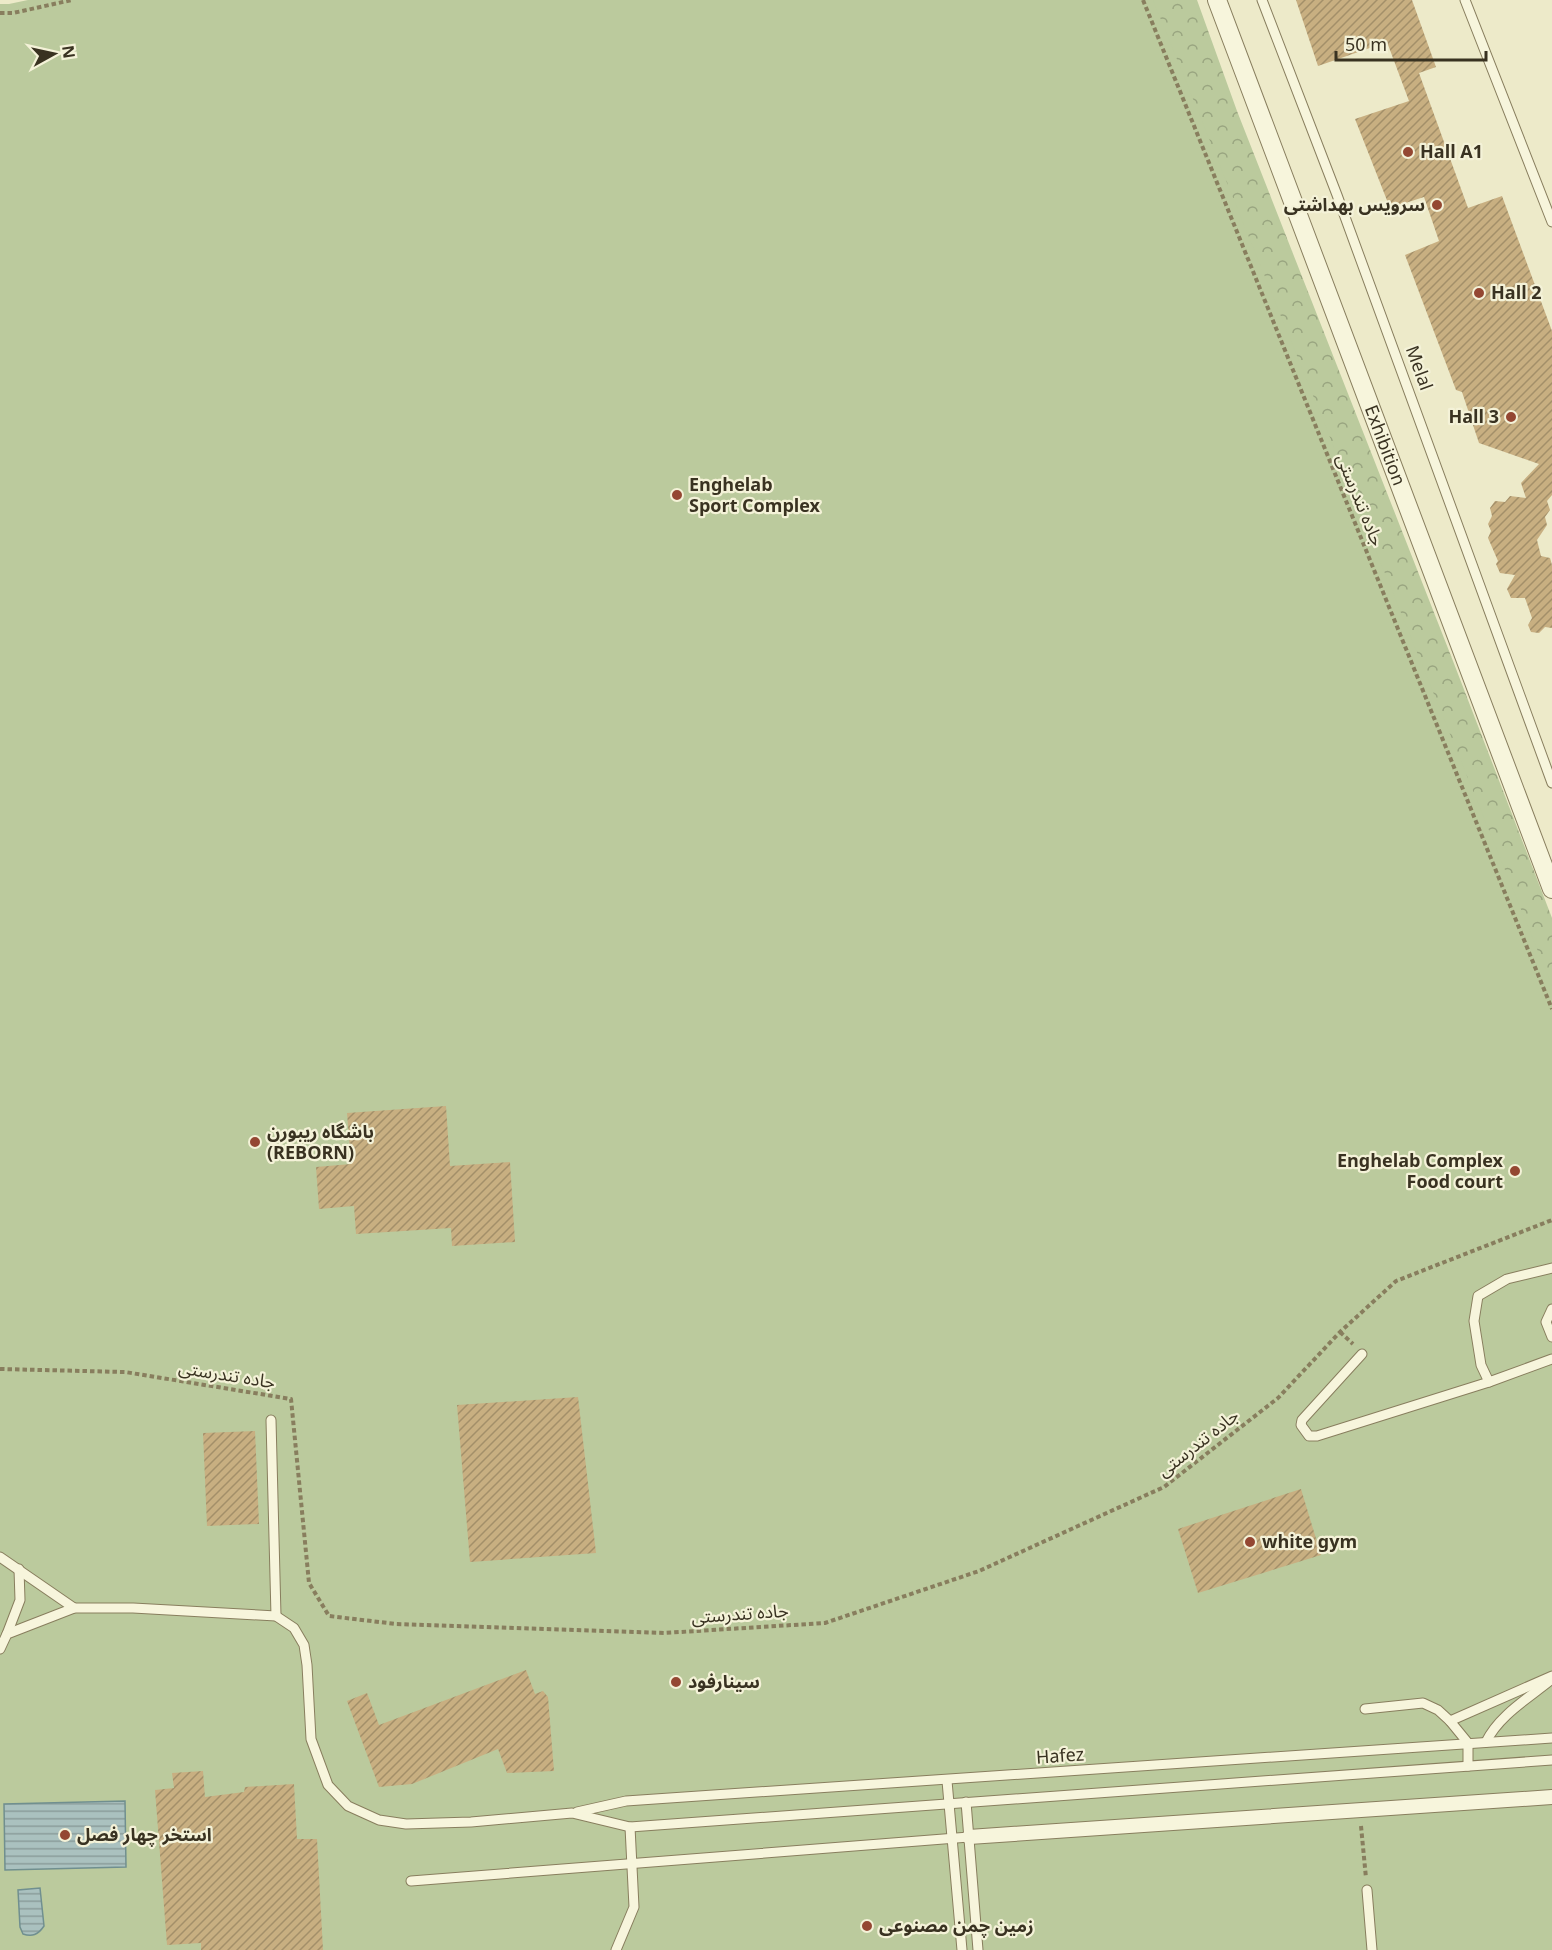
<svg xmlns="http://www.w3.org/2000/svg" width="1552" height="1950" viewBox="0 0 1552 1950" font-family="Georgia,'Noto Sans Arabic',serif">
<defs>
<pattern id="forest-crowns" width="20" height="18" patternUnits="userSpaceOnUse" patternTransform="scale(1.5)"><rect width="20" height="18" fill="#bbca9d"/><path d="M2 6a3 3 0 1 1 6 0M12 15a3 3 0 1 1 6 0" fill="none" stroke="#99a580"/></pattern>
<pattern id="water-rules" width="6" height="5" patternUnits="userSpaceOnUse" patternTransform="scale(1.5)"><rect width="6" height="5" fill="#aac1bf"/><path d="M0 2.5h6" fill="none" stroke="#8b9d9b"/></pattern>
<pattern id="building-hatch" width="6" height="6" patternUnits="userSpaceOnUse" patternTransform="scale(1.5)"><rect width="6" height="6" fill="#c8af81"/><path d="M-1 1l2-2M0 6l6-6M5 7l2-2" fill="none" stroke="#a38f69"/></pattern>
</defs>
<rect width="100%" height="100%" fill="#edeac9"/>
<polygon fill="url(#forest-crowns)" points="950,0 1197,0 1237,111 1453,661 1552,918 1552,1123"/>
<polygon fill="#bbca9d" points="28,0 1153,0 1552,986 1552,1950 0,1950 0,4 9,4"/>
<g fill="url(#water-rules)" stroke="#708f8f" stroke-width="1.5">
<polygon points="125,1801 126,1867 5,1870 4,1804"/>
<path d="M40,1888L44,1926C38,1935 32,1937 23,1934L20,1927L18,1890Z"/>
</g>
<g fill="url(#building-hatch)">
<polygon points="1296,0 1412,0 1436,67 1419,73 1468,208 1502,196 1552,331 1552,495 1547,501 1550,510 1545,517 1547,525 1537,540 1541,556 1550,558 1552,565 1552,628 1545,627 1539,633 1531,632 1528,625 1532,618 1525,598 1511,598 1507,589 1515,575 1500,573 1496,564 1498,561 1488,538 1491,531 1488,524 1492,516 1490,508 1495,501 1505,502 1510,496 1526,498 1521,483 1539,464 1479,443 1462,392 1456,390 1405,255 1439,241 1424,197 1390,208 1355,119 1409,101 1387,42 1318,66"/>
<polygon points="446,1106 450,1166 510,1162 515,1242 452,1246 451,1228 356,1234 354,1206 319,1209 316,1167 351,1164 347,1113"/>
<polygon points="578,1397 596,1553 470,1562 457,1405"/>
<polygon points="255,1431 259,1524 207,1526 203,1433"/>
<polygon points="1301,1489 1321,1555 1198,1593 1178,1529"/>
<polygon points="526,1670 535,1694 543,1691 548,1697 554,1771 507,1773 498,1749 412,1784 379,1787 347,1701 367,1693 379,1725"/>
<polygon points="203,1771 205,1797 244,1792 245,1787 294,1784 297,1839 317,1839 323,1950 201,1950 201,1943 167,1945 155,1790 174,1788 172,1773"/>
</g>
<g fill="none" stroke-linecap="round" stroke-linejoin="round">
<g stroke="#887e5e" stroke-width="11">
<g id="service">
<polyline points="1262,0 1337,195 1552,783"/>
<polyline points="1465,0 1552,222"/>
<polyline points="1552,1268 1507,1279 1478,1296 1474,1321 1481,1365 1489,1382 1552,1359"/>
<polyline points="1552,1309 1546,1322 1552,1337"/>
<polyline points="1362,1354 1302,1420 1301,1425 1309,1436 1317,1436 1489,1382"/>
<polyline points="271,1420 276,1616"/>
<polyline points="0,1557 74,1608"/>
<polyline points="7,1634 20,1600 19,1569"/>
<polyline points="0,1649 7,1634 74,1608 133,1608 276,1616 294,1628 304,1645 307,1665 311,1739 328,1785 348,1806 379,1820 406,1824 471,1822 572,1813 630,1827 1552,1760"/>
<polyline points="1365,1709 1423,1703 1438,1710 1450,1721 1468,1743 1468,1766"/>
<polyline points="1450,1721 1552,1676"/>
<path d="M1486,1742C1499,1715 1529,1698 1552,1679"/>
<polyline points="947,1781 962,1950"/>
<polyline points="966,1802 978,1950"/>
<polyline points="577,1812 626,1801 1552,1738"/>
<polyline points="411,1881 969,1837"/>
<polyline points="1367,1890 1372,1950"/>
<polyline points="616,1950 634,1907 630,1827"/>
</g>
</g>
<g stroke="#887e5e" stroke-width="16">
<polyline id="pedestrian" points="969,1837 1552,1797"/>
</g>
<g stroke="#887e5e" stroke-width="20">
<g id="minor">
<path id="s1" d="M1217,0L1552,889"/>
</g>
</g>
<g stroke="#887e5e" stroke-width="4" stroke-dasharray="4.5 3" stroke-linecap="butt">
<polyline points="1143,0 1552,1009"/>
<polyline points="0,13 13,13 72,0"/>
<polyline points="1340,1332 1353,1344"/>
<polyline points="0,1369 125,1372 291,1399 309,1583 329,1616 396,1624 664,1633 825,1623 979,1571 1164,1487 1278,1398 1340,1332 1396,1281 1552,1220"/>
<polyline points="1361,1826 1366,1878"/>
</g>
<use href="#service" stroke="#f7f5dc" stroke-width="9"/>
<use href="#pedestrian" stroke="#f7f5dc" stroke-width="14"/>
<use href="#minor" stroke="#f7f5dc" stroke-width="18"/>
</g>
<g fill="#944732" stroke="#f4f2d8" stroke-width="2">
<circle cx="1408" cy="152" r="6"/>
<circle cx="1437" cy="205" r="6"/>
<circle cx="1479" cy="293" r="6"/>
<circle cx="1511" cy="417" r="6"/>
<circle cx="677" cy="495" r="6"/>
<circle cx="255" cy="1142" r="6"/>
<circle cx="1515" cy="1171" r="6"/>
<circle cx="1250" cy="1542" r="6"/>
<circle cx="676" cy="1682" r="6"/>
<circle cx="65" cy="1835" r="6"/>
<circle cx="867" cy="1926" r="6"/>
</g>
<g text-anchor="middle" dominant-baseline="central" stroke-width="4.5" stroke-linejoin="round" paint-order="stroke">
<g font-size="18" font-weight="bold" fill="#393221" stroke="#f4f2d8" text-anchor="start">
<text x="1420" y="152">Hall A1</text>
<text x="1425" y="205" text-anchor="end">سرویس بهداشتی</text>
<text x="1491" y="293">Hall 2</text>
<text x="1499" y="417" text-anchor="end">Hall 3</text>
<text x="689" y="485">Enghelab<tspan x="689" dy="21">Sport Complex</tspan></text>
<text x="267" y="1132">باشگاه ریبورن<tspan x="267" dy="21">(REBORN)</tspan></text>
<text x="1503" y="1161" text-anchor="end">Enghelab Complex<tspan x="1503" dy="21">Food court</tspan></text>
<text x="1262" y="1542">white gym</text>
<text x="688" y="1682">سینارفود</text>
<text x="77" y="1835">استخر چهار فصل</text>
<text x="879" y="1926">زمین چمن مصنوعی</text>
</g>
<g font-size="18" fill="#393221" stroke="#f4f2d8">
<text transform="translate(1419 368) rotate(70)">Melal</text>
<text stroke="none"><textPath href="#s1" startOffset="476">Exhibition</textPath></text>
<text transform="translate(1360 500) rotate(68)">جاده تندرستی</text>
<text transform="translate(227 1375) rotate(9)">جاده تندرستی</text>
<text transform="translate(1198 1443) rotate(-38)">جاده تندرستی</text>
<text transform="translate(740 1614) rotate(-4)">جاده تندرستی</text>
<text transform="translate(1060 1756) rotate(-4)">Hafez</text>
</g>
</g>
<g transform="translate(54 54) rotate(82)" stroke="#f4f2d8" stroke-width="4.5" paint-order="stroke">
<path d="M0-4.5L10 22L0 15L-10 22Z" fill="#393221"/>
<text y="-9" font-size="16" font-weight="bold" text-anchor="middle" fill="#393221">N</text>
</g>
<path d="M1336 51v9h150v-9" fill="none" stroke="#393221" stroke-width="3"/>
<text x="1345" y="51" font-size="18" fill="#393221" stroke="#f4f2d8" stroke-width="4.5" paint-order="stroke">50 m</text>
</svg>
